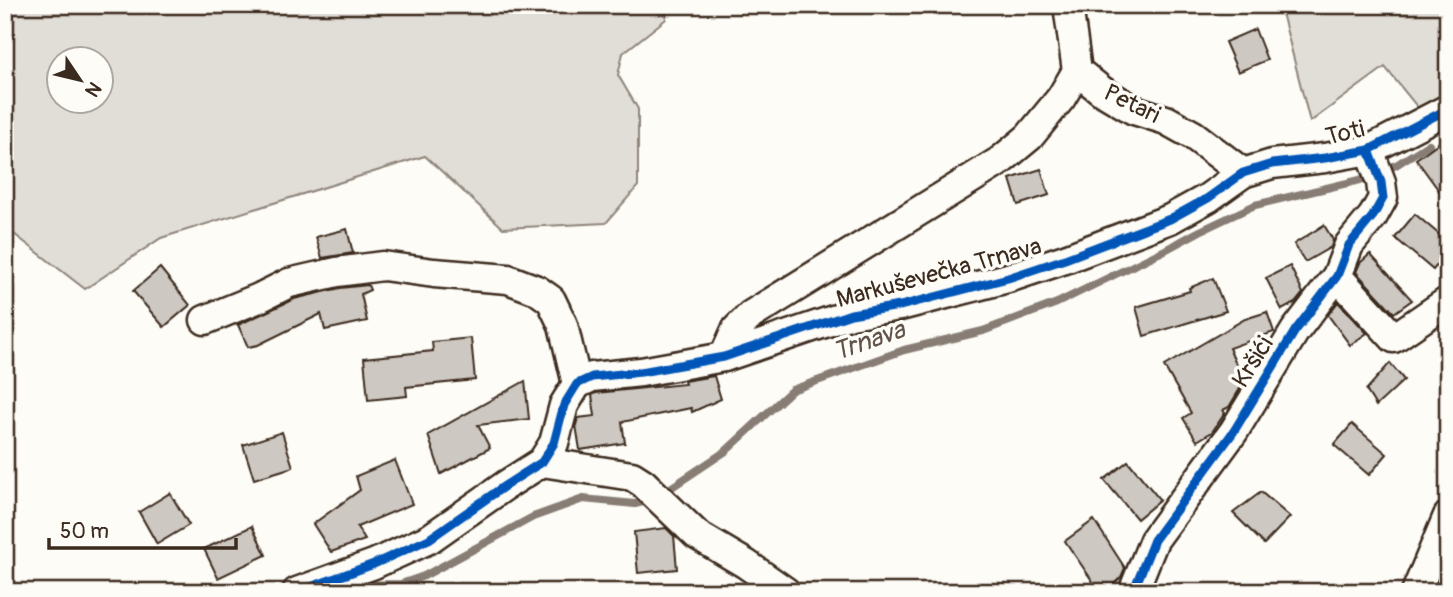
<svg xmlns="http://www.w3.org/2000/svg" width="1453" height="597" viewBox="0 0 1453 597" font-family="Pangolin,sans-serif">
<rect width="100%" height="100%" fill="#fdfcf7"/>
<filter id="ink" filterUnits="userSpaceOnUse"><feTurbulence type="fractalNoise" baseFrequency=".0143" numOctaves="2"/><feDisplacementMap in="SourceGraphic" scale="14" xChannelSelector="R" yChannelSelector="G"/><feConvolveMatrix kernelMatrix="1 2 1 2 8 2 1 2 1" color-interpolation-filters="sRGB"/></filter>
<g filter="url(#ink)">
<g fill="#e1ded7" stroke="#8e847a" stroke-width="2" fill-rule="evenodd">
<path d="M5,5H667L666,19L623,53L618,75L638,109V186L606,223L503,228L425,156L161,238L85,289L5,227ZM60,60H102V102H60Z"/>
<polygon points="1280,5 1448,5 1448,145 1385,67 1310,122"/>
</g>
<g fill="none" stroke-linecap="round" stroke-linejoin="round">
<polyline stroke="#887d74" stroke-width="8" points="341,592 359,585 401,584 424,576 533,517 583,499 635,504 647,501 672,487 726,451 792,390 904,350 983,331 1057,303 1165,250 1200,231 1255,205 1360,180 1396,165 1429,144"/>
</g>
<g fill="#cdc8c2" stroke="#3b2a1e" stroke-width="2">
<polygon points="1255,29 1267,60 1238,72 1225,42"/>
<polygon points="1448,136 1448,203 1416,159"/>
<polygon points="1041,169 1049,195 1018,205 1010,179"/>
<polygon points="1415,214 1448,242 1448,252 1433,270 1395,238"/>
<polygon points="1324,225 1333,240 1331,247 1305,262 1294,244"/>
<polygon points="347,229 353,253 322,258 316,237"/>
<polygon points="1370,254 1412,300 1394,313 1356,272 1360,263"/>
<polygon points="1290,266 1303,293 1295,303 1282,310 1266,278"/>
<polygon points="160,268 190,305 164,327 133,291"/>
<polygon points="1213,278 1226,311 1144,336 1136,307 1190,291 1189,288"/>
<polygon points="368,285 370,290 361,294 367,321 325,330 321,314 258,345 248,347 238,325 294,299 340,288"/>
<polygon points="1338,302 1367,333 1350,345 1328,315"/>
<polygon points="1267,312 1274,332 1229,348 1244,382 1229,407 1223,410 1225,413 1212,432 1197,441 1183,418 1191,413 1164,366 1245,319"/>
<polygon points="471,338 475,380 406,387 407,396 368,400 364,358 433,351 432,342"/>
<polygon points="1390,363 1404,380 1376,406 1366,390"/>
<polygon points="714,376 721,399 692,412 691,408 622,422 625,443 580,450 576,425 578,418 595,416 592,395 596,393 685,384 684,381"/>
<polygon points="525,381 529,419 478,425 490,448 441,474 428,435"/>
<polygon points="1352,424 1387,454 1369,475 1334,445"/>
<polygon points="282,432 293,467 254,479 243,445"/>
<polygon points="395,460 412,504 357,527 365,540 331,552 313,524 360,490 356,476"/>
<polygon points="1128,461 1160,500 1137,519 1104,480"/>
<polygon points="1261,492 1290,517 1264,544 1233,513"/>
<polygon points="170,493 189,525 157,544 139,512"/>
<polygon points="1094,520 1125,568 1121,577 1106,592 1100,592 1065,541"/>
<polygon points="252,526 266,555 218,578 204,549"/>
<polygon points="666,528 674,536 677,569 638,573 634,532"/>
</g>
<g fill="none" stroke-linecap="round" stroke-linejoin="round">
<g stroke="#3b2a1e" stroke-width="33">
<g id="minor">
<polyline points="1068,5 1077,71 1102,91 1134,110 1166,120 1193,135 1243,173"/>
<polyline points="1337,276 1394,338 1448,301"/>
<polyline points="205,320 259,298 289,283 337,272 383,266 434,273 508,279 537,290 551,300 563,325 577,384"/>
<polyline points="724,357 736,330 751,315 1000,161 1029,137 1061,98 1077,71"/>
<polyline points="542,462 632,476 643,483 697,535 746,564 786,592"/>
<polyline points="297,592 374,564 429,539 506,485 542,462 554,443 564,405 577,384 592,377 641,372 724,357 851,314 900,306 1008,278 1065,259 1170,219 1208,198 1243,173 1272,164 1325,158 1369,150 1448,109"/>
<polyline points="1133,592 1154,540 1234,431 1295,331 1337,276 1349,245 1373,216 1383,198 1381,182 1369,150"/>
<polyline points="1416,592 1448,516"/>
</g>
</g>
<use href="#minor" stroke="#fdfcf7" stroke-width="28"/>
<g stroke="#fdfcf7" stroke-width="13">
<g id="cycleway">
<polyline points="297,592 374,564 429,539 506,485 542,462 554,443 564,405 577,384 592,377 641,372 724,357 851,314 900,306 1008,278 1065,259 1170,219 1208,198 1243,173 1272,164 1325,158 1369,150 1448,109"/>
<polyline points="1133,592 1154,540 1234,431 1295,331 1337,276 1349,245 1373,216 1383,198 1381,182 1369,150"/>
</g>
</g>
<use href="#cycleway" stroke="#0057b8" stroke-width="9"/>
</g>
</g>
<g text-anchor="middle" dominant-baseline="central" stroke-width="7" stroke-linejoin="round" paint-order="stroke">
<g font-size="24" fill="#3b2a1e" stroke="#fdfcf7">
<text transform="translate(1132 104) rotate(26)">Petari</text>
<text transform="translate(1345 133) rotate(-13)">Toti</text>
<text transform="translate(939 273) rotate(-15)">Markuševečka Trnava</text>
<text transform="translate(1253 362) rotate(-58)">Kršići</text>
</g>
<g font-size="26" font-style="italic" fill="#615349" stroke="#fdfcf7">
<text transform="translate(869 341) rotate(-19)">Trnava</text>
</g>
</g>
<rect width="1453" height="597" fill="none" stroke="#fdfcf7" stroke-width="28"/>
<rect x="14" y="14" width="1425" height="569" fill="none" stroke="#3b2a1e" stroke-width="2.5" filter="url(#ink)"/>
<g transform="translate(80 80) rotate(125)"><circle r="33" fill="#fdfcf7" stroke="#afa8a0" stroke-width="2"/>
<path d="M0-5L12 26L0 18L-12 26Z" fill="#3b2a1e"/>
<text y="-10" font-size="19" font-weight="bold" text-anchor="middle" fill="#3b2a1e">N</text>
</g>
<path d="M49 538v10h187v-10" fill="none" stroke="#3b2a1e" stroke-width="3.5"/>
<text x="60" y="538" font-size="21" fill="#3b2a1e" stroke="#fdfcf7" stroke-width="5" paint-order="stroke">50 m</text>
</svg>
